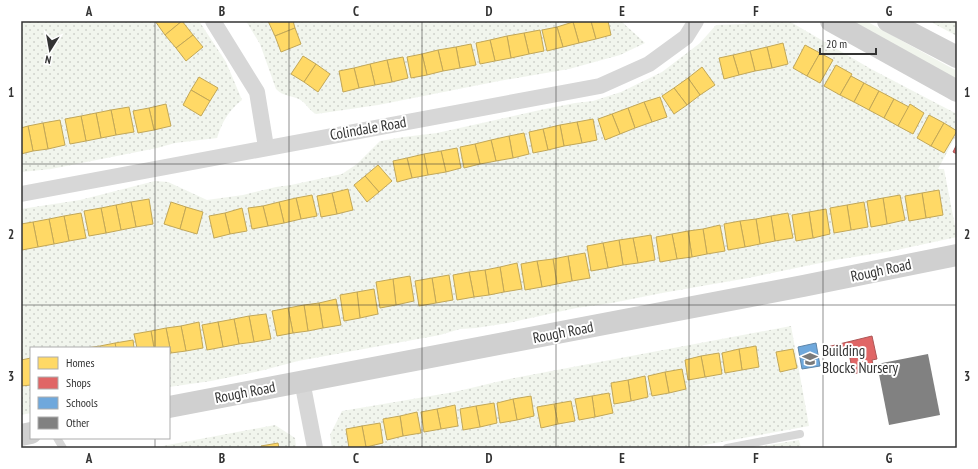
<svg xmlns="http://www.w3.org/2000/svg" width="978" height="469" viewBox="0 0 978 469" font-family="'PT Sans Narrow',sans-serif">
<defs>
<pattern id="garden-dots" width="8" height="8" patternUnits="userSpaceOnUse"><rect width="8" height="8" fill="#f1f5ed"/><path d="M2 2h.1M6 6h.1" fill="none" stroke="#cfd2cc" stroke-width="1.8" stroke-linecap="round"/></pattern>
</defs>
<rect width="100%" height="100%" fill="#fff"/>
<polygon fill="#f1f5ed" points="838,21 866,21 957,71 957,85"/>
<g fill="url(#garden-dots)">
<path d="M21,21H199L226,62L242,100C229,110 222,122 217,138L175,143L157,148L51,169L21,172Z"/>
<path d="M246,21H621L645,43L620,55L569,69L499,81L378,105L316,114C310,111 307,105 302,101C294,95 283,97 276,89L260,44Z"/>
<polygon points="759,21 789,21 871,69 957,114 957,134 938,169 944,169 957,237 892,251 835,260 748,278 662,293 612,303 576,308 508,323 476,328 460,329 440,335 298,361 260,371 211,381 169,387 169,348 31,348 31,413 21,415 21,209 80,200 155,181 168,182 207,200 243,195 276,187 291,185 342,174 357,164 380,141 404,137 437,133 540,110 575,103 593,101 621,92 662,72 700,43 716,25 743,24"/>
<polygon points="929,21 957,21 957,36"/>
<polygon points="791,326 809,426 688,448 332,448 330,435 342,411 454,392 509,379"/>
<polygon points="275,425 295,438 296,448 152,448"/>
<polygon points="799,440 801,448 751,448"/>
</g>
<g fill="#ffd966" stroke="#c2a757">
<polygon points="155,21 182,21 165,35"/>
<polygon points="182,21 193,35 176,48 165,35"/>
<polygon points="268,21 293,21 295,28 275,36"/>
<polygon points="577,21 591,21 596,39 579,43 573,22"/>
<polygon points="591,21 608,21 611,35 596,39"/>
<polygon points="573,22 579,43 563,47 557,27"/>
<polygon points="557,27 563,47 547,51 542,30"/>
<polygon points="295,28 301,44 281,52 275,36"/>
<polygon points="540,30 544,51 529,54 524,33"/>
<polygon points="524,33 529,54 511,58 507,36"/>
<polygon points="193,35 203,47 186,61 176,48"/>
<polygon points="507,36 511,58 495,61 490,40"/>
<polygon points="490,40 495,61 480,64 476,43"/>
<polygon points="783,43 788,64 772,68 767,47"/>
<polygon points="471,44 476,65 460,68 456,47"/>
<polygon points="805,45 820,53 807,76 793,68"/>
<polygon points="456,47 460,68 443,71 438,50"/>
<polygon points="767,47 772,68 755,71 750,51"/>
<polygon points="438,50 443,71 427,75 422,54"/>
<polygon points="750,51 755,71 739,75 733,55"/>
<polygon points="820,53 833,60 820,83 807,76"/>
<polygon points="422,54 427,75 411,78 407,57"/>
<polygon points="733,55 739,75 724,79 719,58"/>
<polygon points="303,56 316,64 304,82 291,74"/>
<polygon points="403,57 408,78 392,82 387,60"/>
<polygon points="387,60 392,82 375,85 370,64"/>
<polygon points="316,64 330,74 318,92 304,82"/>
<polygon points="370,64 375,85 359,88 354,68"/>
<polygon points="836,65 852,74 840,95 824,86"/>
<polygon points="702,67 715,85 700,95 688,78"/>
<polygon points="354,68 359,88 343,92 339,71"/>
<polygon points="851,76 864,83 854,102 840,95"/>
<polygon points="199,77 218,88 210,101 191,90"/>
<polygon points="688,78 700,95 687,105 674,88"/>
<polygon points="864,83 879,91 869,110 854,102"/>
<polygon points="674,88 687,105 674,114 662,96"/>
<polygon points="191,90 210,101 201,116 183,105"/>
<polygon points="879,91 894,99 884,118 869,110"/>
<polygon points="660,97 667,117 652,122 644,102"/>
<polygon points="894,99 909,107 898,126 884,118"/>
<polygon points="644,102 652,122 635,128 628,108"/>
<polygon points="166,104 171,126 154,130 149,108"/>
<polygon points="910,104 924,113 913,134 898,126"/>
<polygon points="129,107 134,132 116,135 111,110"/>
<polygon points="149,108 154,130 138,133 133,111"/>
<polygon points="628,108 635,128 620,134 612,114"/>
<polygon points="111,110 116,135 101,138 96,113"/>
<polygon points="96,113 101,138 86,141 81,116"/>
<polygon points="612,114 620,134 605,140 598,119"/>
<polygon points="929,115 944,123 931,146 917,138"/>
<polygon points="81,116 86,141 70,144 65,119"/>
<polygon points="593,119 597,140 582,143 577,122"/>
<polygon points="60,120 65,145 48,149 43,123"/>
<polygon points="577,122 582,143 564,146 560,125"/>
<polygon points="43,123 48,149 33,151 28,126"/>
<polygon points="944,123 957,131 944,153 931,146"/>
<polygon points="560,125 564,146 548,150 543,129"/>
<polygon points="28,126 33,151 21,154 21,128"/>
<polygon points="543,129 548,150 533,153 529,132"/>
<polygon points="524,133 529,154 513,158 509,136"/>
<polygon points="509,136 513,158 496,161 491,140"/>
<polygon points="491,140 496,161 480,164 475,144"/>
<polygon points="475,144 480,164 464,168 460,147"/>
<polygon points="457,148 461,168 446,172 441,151"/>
<polygon points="441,151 446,172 428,175 424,154"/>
<polygon points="424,154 428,175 412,178 407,158"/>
<polygon points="407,158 412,178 397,182 393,161"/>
<polygon points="378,165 392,181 379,192 365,176"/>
<polygon points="365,176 379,192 367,202 354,185"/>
<polygon points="348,189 353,210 337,214 332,193"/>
<polygon points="939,190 943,215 926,218 922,193"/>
<polygon points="332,193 337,214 321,217 317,196"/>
<polygon points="922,193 926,218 909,221 905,196"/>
<polygon points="312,195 317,216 301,219 296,198"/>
<polygon points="900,195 905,220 887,224 883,198"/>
<polygon points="296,198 301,219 284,223 279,202"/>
<polygon points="883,198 887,224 871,227 867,201"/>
<polygon points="149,199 153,224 136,227 131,202"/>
<polygon points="131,202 136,227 121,230 116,205"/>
<polygon points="171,202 186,207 180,229 164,224"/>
<polygon points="279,202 284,223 268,226 263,206"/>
<polygon points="864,202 868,227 851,230 847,205"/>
<polygon points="116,205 121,230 106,233 101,208"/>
<polygon points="847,205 851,230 834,233 830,208"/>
<polygon points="263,206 268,226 252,229 248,208"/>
<polygon points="186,207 203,212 197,234 180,229"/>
<polygon points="101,208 106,233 89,236 84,211"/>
<polygon points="242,208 247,231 230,234 225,213"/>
<polygon points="826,209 830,234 813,238 809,212"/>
<polygon points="809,212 813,238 796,241 792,215"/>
<polygon points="81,213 86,238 69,241 64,216"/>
<polygon points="225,213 230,234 214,238 209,216"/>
<polygon points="788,213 793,238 775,241 771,216"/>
<polygon points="64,216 69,241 54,244 49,219"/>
<polygon points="771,216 775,241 760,244 756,219"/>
<polygon points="49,219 54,244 38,247 33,222"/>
<polygon points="756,219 760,244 745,247 740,221"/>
<polygon points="740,221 745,247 728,250 724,224"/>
<polygon points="33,222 38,247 22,250 21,224"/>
<polygon points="720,225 725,251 707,254 703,229"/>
<polygon points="703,229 707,254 692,257 688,231"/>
<polygon points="688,231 692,257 677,259 672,234"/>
<polygon points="672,234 677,259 660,262 656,237"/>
<polygon points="651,235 655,260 638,263 633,238"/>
<polygon points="633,238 638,263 623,265 619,240"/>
<polygon points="619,240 623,265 608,268 603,243"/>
<polygon points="603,243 608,268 591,271 587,246"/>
<polygon points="585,253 590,278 572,281 568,256"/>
<polygon points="568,256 572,281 557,284 553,259"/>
<polygon points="553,259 557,284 542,287 537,261"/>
<polygon points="537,261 542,287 525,290 521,264"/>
<polygon points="517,263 522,289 504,292 500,267"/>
<polygon points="500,267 504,292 489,295 485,270"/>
<polygon points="485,270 489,295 474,297 469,272"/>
<polygon points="469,272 474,297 457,300 453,275"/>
<polygon points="449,275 453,300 436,303 432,278"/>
<polygon points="410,276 414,301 396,305 393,279"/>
<polygon points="432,278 436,303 419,306 415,281"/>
<polygon points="393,279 396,305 380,308 376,282"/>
<polygon points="374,289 378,314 360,318 357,292"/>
<polygon points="357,292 360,318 344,321 340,295"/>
<polygon points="336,299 341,325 323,328 319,303"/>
<polygon points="319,303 323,328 308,331 304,305"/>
<polygon points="304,305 308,331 293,333 288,308"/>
<polygon points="288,308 293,333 277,336 272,311"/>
<polygon points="266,314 271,339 254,342 249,316"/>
<polygon points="249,316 254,342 239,344 234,319"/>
<polygon points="234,319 239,344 223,347 218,322"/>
<polygon points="199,322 203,348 186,351 181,326"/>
<polygon points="218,322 223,347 207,350 202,325"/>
<polygon points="181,326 186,351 171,353 166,328"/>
<polygon points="166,328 171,353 169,354 169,348 154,348 151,331"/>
<polygon points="151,331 154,348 137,348 134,334"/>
<polygon points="133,340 134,348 116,348 115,343"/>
<polygon points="115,343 116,348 101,348 100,346"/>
<polygon points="100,346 101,348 86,348"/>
<polygon points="756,346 759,367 742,370 739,349"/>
<polygon points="739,349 742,370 725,373 722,353"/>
<polygon points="793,349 797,368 780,372 776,352"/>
<polygon points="719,353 722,374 705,377 701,356"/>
<polygon points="701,356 705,377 688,380 685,360"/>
<polygon points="31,358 31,385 21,386 21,360"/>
<polygon points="682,369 686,389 669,393 665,372"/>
<polygon points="665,372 669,393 652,396 648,376"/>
<polygon points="645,376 648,397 631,401 628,380"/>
<polygon points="628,380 631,401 614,404 611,383"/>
<polygon points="609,393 613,413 595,417 592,396"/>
<polygon points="531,396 534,416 517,420 513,399"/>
<polygon points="592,396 595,417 579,420 575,399"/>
<polygon points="513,399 517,420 500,423 497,403"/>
<polygon points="571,401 575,421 558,424 554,404"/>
<polygon points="494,403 497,423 480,427 476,406"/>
<polygon points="554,404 558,424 541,428 537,407"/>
<polygon points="455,405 458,426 441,429 437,409"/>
<polygon points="476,406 480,427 463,430 460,409"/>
<polygon points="437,409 441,429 424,432 421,412"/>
<polygon points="417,412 421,433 403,436 400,416"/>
<polygon points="400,416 403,436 387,440 383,419"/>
<polygon points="380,423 383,443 366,447 362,426"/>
<polygon points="362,426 366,447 349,448 346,429"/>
<polygon points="278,443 279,448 261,448 261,446"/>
</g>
<g fill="#e06666" stroke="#ac5757">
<polygon points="957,144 957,154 953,152"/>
<polygon points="872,336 877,359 872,360 874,369 853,374 848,348 828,353 827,347"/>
</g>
<polygon fill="#6fa8dc" stroke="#5d85a9" points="816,343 820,366 802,369 798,347"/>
<polygon fill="#818181" points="928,354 940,415 889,425 877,364"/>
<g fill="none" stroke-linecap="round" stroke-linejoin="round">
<g stroke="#d7d7d7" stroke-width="8">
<polyline points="57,438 63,448"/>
<polyline points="727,448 800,434"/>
</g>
<g stroke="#d7d7d7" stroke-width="16">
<polyline points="213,21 257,92 266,147"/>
<polyline points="21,194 600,86 649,64 686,37 696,21"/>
<polyline points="302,381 315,448"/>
</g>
<g stroke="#d0d0d0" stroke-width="22">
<polyline points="831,21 957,91"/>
<polyline points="888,21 957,57"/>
<polyline points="169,407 803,286 957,255"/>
<polyline points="21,435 31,433"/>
</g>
</g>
<path fill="none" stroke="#333" stroke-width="1" stroke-opacity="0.55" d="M155,21V348M289,21V448M422,21V448M556,21V448M689,21V448M823,21V448M21,164H957M21,305H957M155,438V448"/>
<defs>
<g id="school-bare" transform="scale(1.2)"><path d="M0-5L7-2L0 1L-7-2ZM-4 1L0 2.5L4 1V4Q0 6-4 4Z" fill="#7a7a7a" stroke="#fff" stroke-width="2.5" paint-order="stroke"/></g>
</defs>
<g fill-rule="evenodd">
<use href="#school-bare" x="810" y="359"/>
</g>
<g text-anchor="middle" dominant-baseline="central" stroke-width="4" stroke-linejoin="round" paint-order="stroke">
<g font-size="15" fill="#333" stroke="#fff">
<text transform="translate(368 128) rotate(-10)">Colindale Road</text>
<text transform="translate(881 270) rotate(-12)">Rough Road</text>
<text transform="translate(563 332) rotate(-11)">Rough Road</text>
<text transform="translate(245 392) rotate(-11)">Rough Road</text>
</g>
<g font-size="15" fill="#333" stroke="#fff" text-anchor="start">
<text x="822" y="350">Building<tspan x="822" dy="17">Blocks Nursery</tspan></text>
</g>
</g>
<rect width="978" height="469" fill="none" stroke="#ffffff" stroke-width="44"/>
<rect x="30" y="347" width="140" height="92" fill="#ffffff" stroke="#adadad"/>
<rect x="38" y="357" width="20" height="12" fill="#ffd966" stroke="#adadad"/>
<text x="66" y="367" font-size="12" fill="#333333">Homes</text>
<rect x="38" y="377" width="20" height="12" fill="#e06666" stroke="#adadad"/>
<text x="66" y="387" font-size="12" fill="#333333">Shops</text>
<rect x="38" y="397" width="20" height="12" fill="#6fa8dc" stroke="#adadad"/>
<text x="66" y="407" font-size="12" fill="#333333">Schools</text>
<rect x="38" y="417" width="20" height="12" fill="#818181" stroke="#adadad"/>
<text x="66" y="427" font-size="12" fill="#333333">Other</text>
<g transform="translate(50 50) rotate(191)" stroke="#ffffff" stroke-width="3" paint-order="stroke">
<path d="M0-3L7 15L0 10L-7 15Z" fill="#333333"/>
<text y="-6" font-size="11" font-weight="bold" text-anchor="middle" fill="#333333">N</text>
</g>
<path d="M820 48v6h56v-6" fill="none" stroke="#333333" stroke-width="2"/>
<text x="826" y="48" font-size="12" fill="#333333" stroke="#ffffff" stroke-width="3" paint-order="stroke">20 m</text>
<rect x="22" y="22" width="934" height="425" fill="none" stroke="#333" stroke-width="1.5"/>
<g font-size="13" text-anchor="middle" font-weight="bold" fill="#333">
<text x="89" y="16">A</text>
<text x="222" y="16">B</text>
<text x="356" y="16">C</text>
<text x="489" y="16">D</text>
<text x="622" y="16">E</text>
<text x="756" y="16">F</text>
<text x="889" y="16">G</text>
<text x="11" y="97">1</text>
<text x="967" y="97">1</text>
<text x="11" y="239">2</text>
<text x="967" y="239">2</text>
<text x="11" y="381">3</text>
<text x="967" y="381">3</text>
<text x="89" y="463">A</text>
<text x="222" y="463">B</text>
<text x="356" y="463">C</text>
<text x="489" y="463">D</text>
<text x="622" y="463">E</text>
<text x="756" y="463">F</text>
<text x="889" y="463">G</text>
</g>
</svg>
